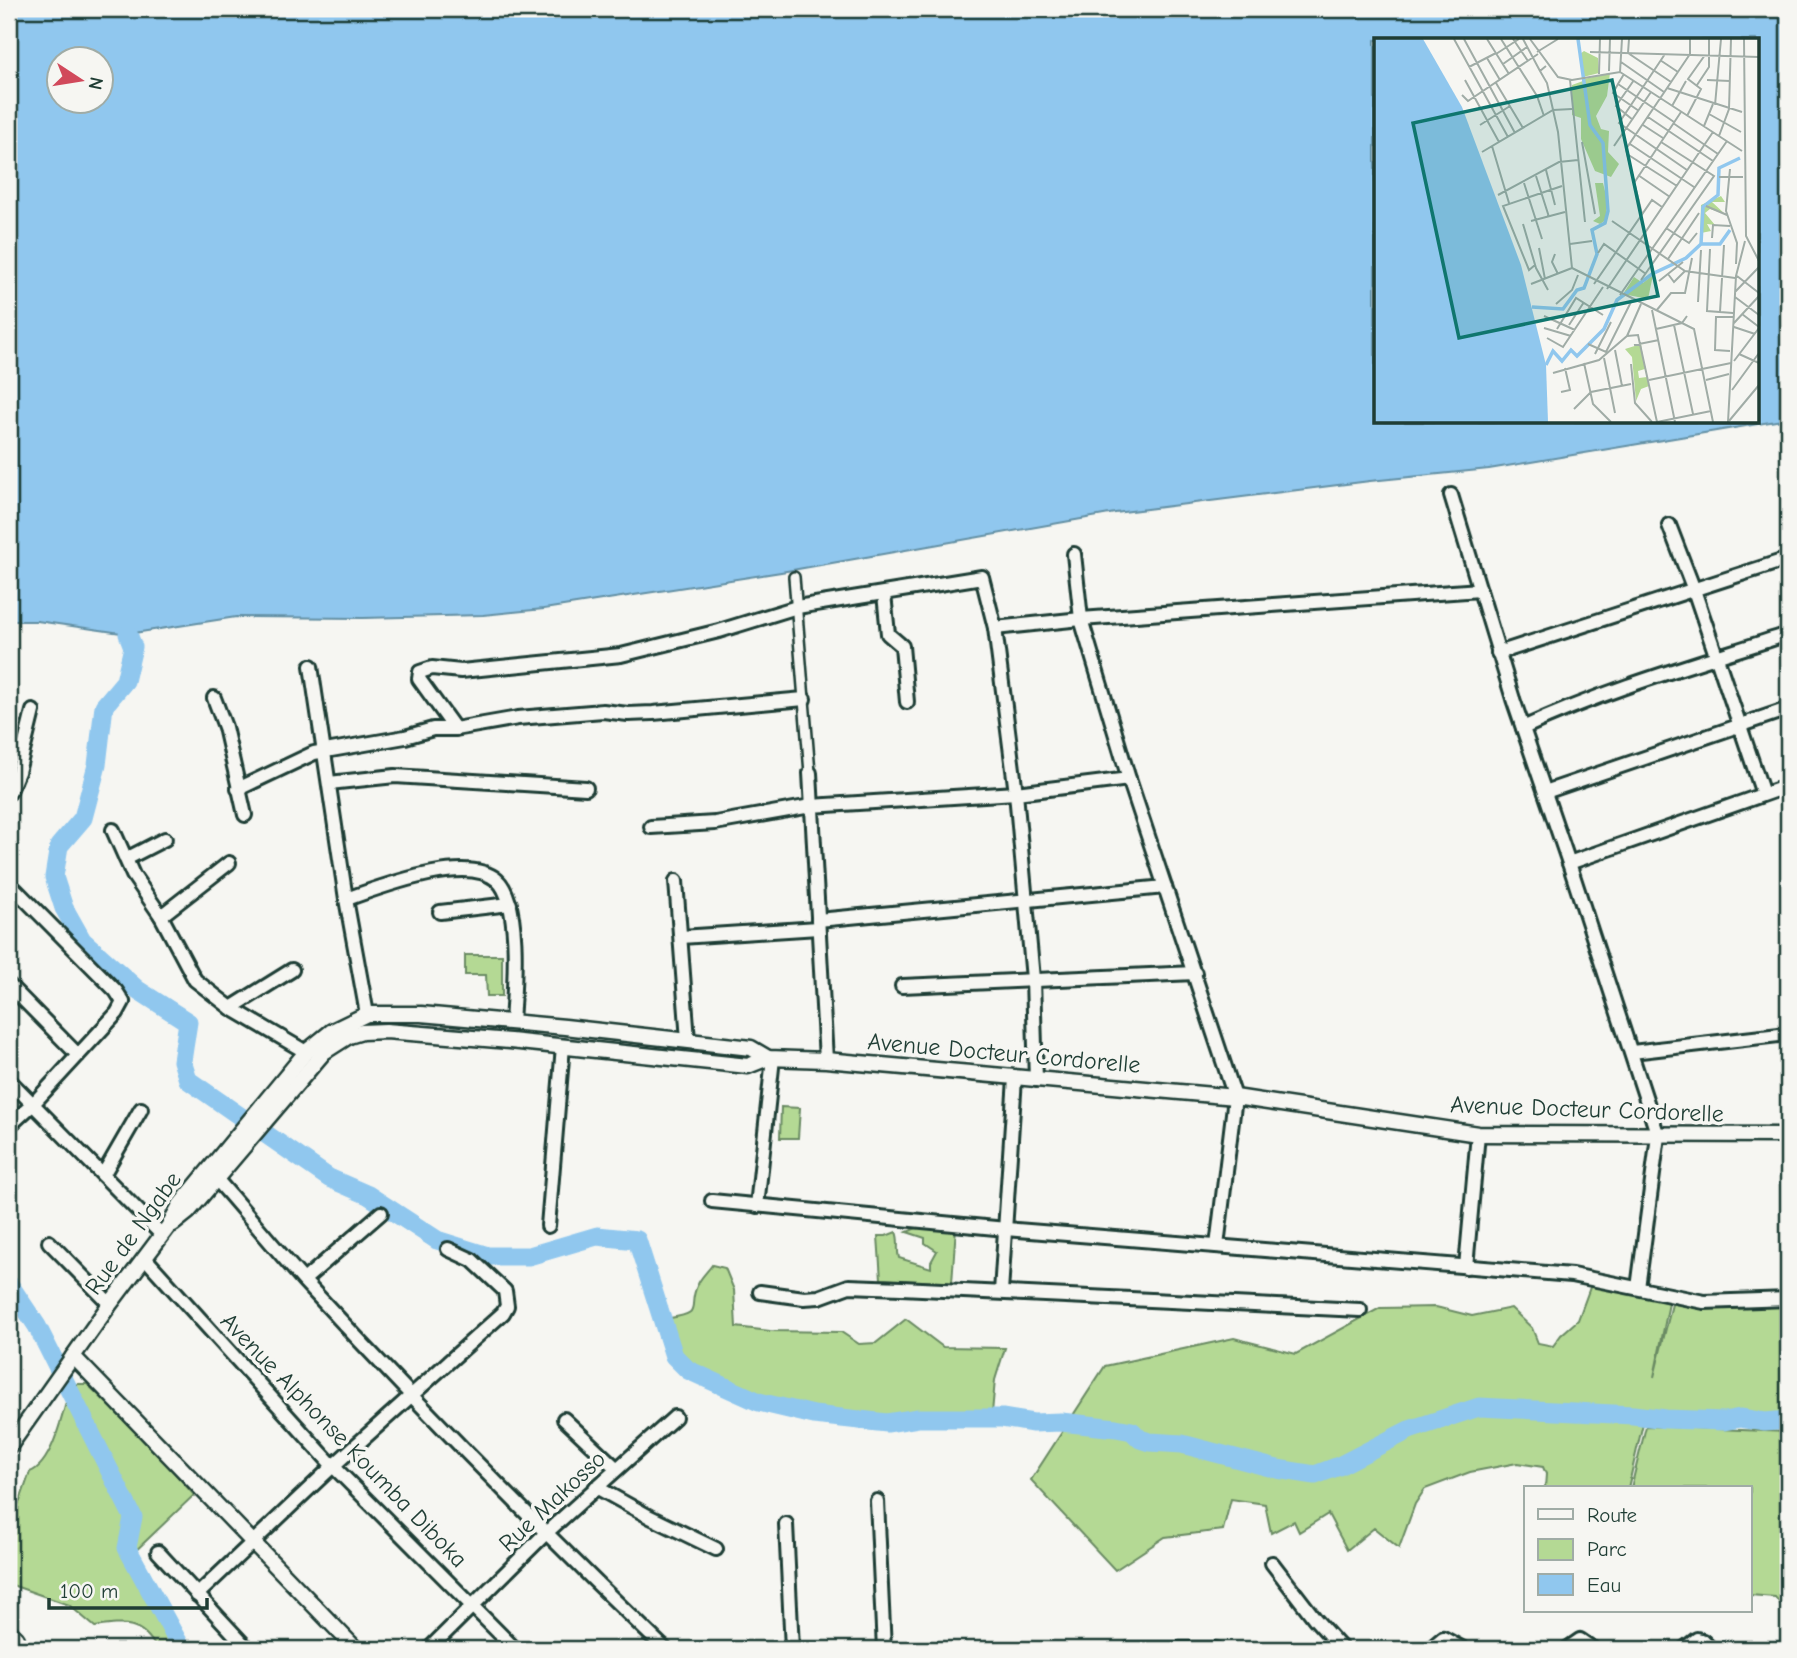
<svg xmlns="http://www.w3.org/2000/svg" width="1797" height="1658" viewBox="0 0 1797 1658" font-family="'Comic Neue',sans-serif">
<rect width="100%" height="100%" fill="#f6f6f2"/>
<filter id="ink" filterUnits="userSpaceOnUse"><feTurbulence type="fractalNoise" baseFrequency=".0143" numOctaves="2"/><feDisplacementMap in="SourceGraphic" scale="14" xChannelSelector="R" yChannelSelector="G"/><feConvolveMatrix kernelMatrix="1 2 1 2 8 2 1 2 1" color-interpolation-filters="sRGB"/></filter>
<g filter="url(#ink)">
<g fill="#b4d994" stroke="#6a8b64" stroke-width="2">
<polygon points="465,955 502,955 502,996 487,996 486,975 465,975"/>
<polygon points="781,1107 800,1108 798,1138 780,1138"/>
<path d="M923,1225L956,1227L952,1283L881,1279L878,1236H886L896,1232C900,1241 896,1248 899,1258L931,1268V1262L937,1251L925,1243V1238L907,1232Z"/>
<path d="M712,1265L725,1268L734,1290L736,1327L770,1331L841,1332L859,1344L876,1343L906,1319L943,1347L1005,1348L995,1380L992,1413L858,1416L780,1403L698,1369L685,1361L669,1329L670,1318C705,1313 686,1307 698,1284C701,1277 708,1271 712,1265Z"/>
<polygon points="1592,1282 1669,1303 1654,1377 1673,1300 1788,1305 1788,1419 1646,1410 1628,1488 1545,1488 1546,1474 1543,1467 1517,1463 1470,1472 1425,1489 1415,1504 1399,1548 1374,1528 1347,1550 1328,1514 1299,1532 1294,1521 1271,1533 1265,1504 1231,1499 1223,1530 1165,1537 1115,1570 1031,1480 1105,1366 1234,1338 1296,1354 1380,1308 1436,1307 1472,1316 1511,1308 1532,1328 1538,1343 1553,1346 1561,1335 1578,1320"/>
<path d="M71,1384H87L142,1436L194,1495L128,1558L158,1607L175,1649H157C141,1620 124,1623 95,1627L69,1605L9,1584V1520L20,1501L30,1472C54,1463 64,1407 71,1384Z"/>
<polygon points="1646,1426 1788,1432 1788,1613 1775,1597 1750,1595 1750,1488 1631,1488"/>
</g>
<path fill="#90c7ee" stroke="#6390a4" stroke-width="2" fill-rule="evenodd" d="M9,9H1788V419L1489,469L1370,481L1115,513L781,572L544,609L483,615L363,618L236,617L128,634L37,621H9ZM1375,40H1757V422H1375ZM60,60H102V102H60Z"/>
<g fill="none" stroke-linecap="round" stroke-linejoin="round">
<g stroke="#90c7ee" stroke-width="19">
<polyline points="128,634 133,647 125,681 104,706 97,765 83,818 59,846 54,877 64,908 82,940 138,990 188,1022 182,1061 188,1080 329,1178 368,1195 437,1240 488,1256 529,1256 597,1236 637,1240 674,1356 688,1370 759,1402 814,1415 887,1423 918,1418 1002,1418 1033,1423 1061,1422 1116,1428 1132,1431 1140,1439 1150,1442 1182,1444 1277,1469 1315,1475 1339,1466 1409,1430 1479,1407 1633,1415 1666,1419 1724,1421 1740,1418 1765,1422 1788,1420"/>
<polyline points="9,1284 37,1326 133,1517 127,1548 182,1649"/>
</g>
<g stroke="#1f3d34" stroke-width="14">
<polyline id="pedestrian" points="794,577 810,773"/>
</g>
<g stroke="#1f3d34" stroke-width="18">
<g id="minor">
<polyline points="1451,495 1513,699 1569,863 1658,1136 1638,1288"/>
<polyline points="1669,525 1694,590 1763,794"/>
<polyline points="1074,554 1081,619 1129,779 1235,1097 1217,1246"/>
<polyline points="884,594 888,634 902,646 907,702"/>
<polyline points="995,628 1081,619 1480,590"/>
<polyline points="1498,653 1788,559"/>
<polyline points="311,666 346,899 367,1014"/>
<polyline points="214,698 225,727 245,815"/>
<path d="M1523,728C1609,688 1699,663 1788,634"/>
<polyline points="455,729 419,679 420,672 432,668 461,671 621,655 719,631 797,607 982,577 995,628 1016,793 1033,979 1036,1080"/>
<polyline points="810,773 826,1060"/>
<polyline points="329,783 395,776 586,788"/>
<polyline points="238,789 314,753 405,737 433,729 455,729 518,718 603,711 628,714 653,713 804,699"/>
<polyline points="1545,792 1788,709"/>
<polyline points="9,793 18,772 33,711"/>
<polyline points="651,827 715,823 811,806 1016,793 1129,779"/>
<polyline points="113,830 133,875 161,916 195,980 231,1008 306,1052"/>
<polyline points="126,859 165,839"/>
<polyline points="1569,863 1788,786"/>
<polyline points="676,881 688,1040"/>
<polyline points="9,883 116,991 123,1002 117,1013 33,1104 9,1126"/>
<path d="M346,899C379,888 466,853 497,880C522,902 514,991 512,1022"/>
<polyline points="440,912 510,904"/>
<polyline points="161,916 229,863"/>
<polyline points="818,920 1165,887"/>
<polyline points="681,937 818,928"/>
<polyline points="9,985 78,1055"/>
<polyline points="902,986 1195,973"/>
<polyline points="231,1008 292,970"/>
<polyline points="1632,1052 1788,1034"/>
<polyline points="9,1080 162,1235"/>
<path d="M211,1173C243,1209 273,1246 305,1282C421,1408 541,1530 665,1649"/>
<polyline points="103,1175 141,1109"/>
<polyline points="712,1201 1006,1229 1572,1275 1704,1302 1788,1299"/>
<polyline points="757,1206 773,1058"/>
<polyline points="548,1226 563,1046"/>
<polyline points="49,1242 110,1304"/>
<polyline points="145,1258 333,1466 515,1649"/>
<polyline points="1466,1267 1478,1134"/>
<polyline points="304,1280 381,1213"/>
<polyline points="760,1292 804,1298 819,1297 849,1286 901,1288 1360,1310"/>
<polyline points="1001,1292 1015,1078"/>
<polyline points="564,1419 617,1469"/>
<polyline points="596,1487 650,1517 716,1549"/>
<polyline points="877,1501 884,1649"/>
<polyline points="786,1524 792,1649"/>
<polyline points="158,1552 248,1649"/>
<polyline points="1272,1563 1315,1619 1342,1649"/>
<polyline points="197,1595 333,1466 503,1313 507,1306 505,1291 472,1260 448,1249"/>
<polyline points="9,1630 17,1638"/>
<polyline points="429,1649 546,1533 675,1417"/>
<polyline points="1129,1649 1216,1649"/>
<polyline points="1430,1649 1443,1638 1463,1649"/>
<polyline points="1567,1649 1580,1640 1593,1649"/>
<polyline points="1684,1649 1697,1639 1703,1641 1711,1649"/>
</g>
</g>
<g stroke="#1f3d34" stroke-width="19">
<g id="tertiary">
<polyline points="173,1224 188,1212 324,1052 349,1036 362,1032 386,1031 510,1041 748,1066 768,1058"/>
<polyline points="73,1356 356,1649"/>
<polyline points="9,1447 110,1304 168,1227 180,1205 306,1052 332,1031 367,1014 421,1014 565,1027 751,1048 768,1058 826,1060 1235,1097 1478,1134 1788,1135"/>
</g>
</g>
<use href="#pedestrian" stroke="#f6f6f2" stroke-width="9"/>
<use href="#minor" stroke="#f6f6f2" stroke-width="12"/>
<use href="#tertiary" stroke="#f6f6f2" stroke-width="14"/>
</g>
</g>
<g text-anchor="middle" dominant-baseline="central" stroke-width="7" stroke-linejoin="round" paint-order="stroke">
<g font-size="24" fill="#1f3d34" stroke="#f6f6f2">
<text transform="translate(1004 1053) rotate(5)">Avenue Docteur Cordorelle</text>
<text transform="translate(1587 1109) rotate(2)">Avenue Docteur Cordorelle</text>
<text transform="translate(133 1233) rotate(-54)">Rue de Ngabe</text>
<text transform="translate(344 1440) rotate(46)">Avenue Alphonse Koumba Diboka</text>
<text transform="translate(552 1501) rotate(-43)">Rue Makosso</text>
</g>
</g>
<g transform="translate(1374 38)">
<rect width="385" height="385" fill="#f6f6f2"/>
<path d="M210,13L224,20L225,35L209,39L206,16ZM236,35L233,58L222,78L227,91L235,93L234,114L245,126L237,139L221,133L207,101V80L198,77V47L209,43L214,67L210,41ZM221,145H229L233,161L232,182L226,186L219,183L226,178ZM347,158L351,164H338L351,176L336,171L331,175L341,187L333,186L337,193L327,195L326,202L327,167ZM279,237L274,261L249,256L260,239L269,245ZM267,306L271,331L264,333L265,340L273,339L275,348L267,351L262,363L258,319L251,311Z" fill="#b4d994"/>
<path d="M0,1H49L88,69L147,227L172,327L174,384H0Z" fill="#90c7ee"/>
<path fill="none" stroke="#90c7ee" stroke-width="3.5" d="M327,206H346L356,192M158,269L189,271L203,252L210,250L223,216L218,192L231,185L234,173L229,105L216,87L204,1M172,327L179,313L188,323L197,312L203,318L230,291L243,262L278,236L312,220L327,206L329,169L344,157L345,130L366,120"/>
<path fill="none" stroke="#a0aca6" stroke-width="2" d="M80,1L134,99M90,1L141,95M113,1L135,36M127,1L163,58L170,78M139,1L154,23M149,1L166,33M156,1L184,39L198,42L246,34L368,113M255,1L254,15L297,44M370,1L372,198L385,223M163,14L184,1M216,14L385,19M122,16L145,1M291,16L245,85L313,132M113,20L126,42M286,22L304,34M247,24L290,54M129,26L153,9M172,28L166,33L173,45L184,94L198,230L320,291L339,384M95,29L122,15M235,33L236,1M246,34L248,1M225,36L226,1M250,36L244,46L300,84M91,42L125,104M196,42L211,184M333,42L356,43M122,45L149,90M244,46L239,55L265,73M323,47L335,29V1M293,50L368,74M88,57L94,63L164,16M341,67L347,1M298,68L312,43M335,76L367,94M313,78L327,51L314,41L331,17M274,79L339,123M259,82L242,68L260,42M299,85L344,116M106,87L136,68M269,87L289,100M330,88L339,66M345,98L355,71L357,1M208,104L221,176M256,106L320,149M118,108L135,165M240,108L277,54M108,114L179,72L198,71M253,116L303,148M356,131L352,173L363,205L362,226M172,132L181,167M264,137L296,159M162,138L175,179M345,139H369M150,145L168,201M260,145L307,74M124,157L185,124L204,122M332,168L353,177M268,176L252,111L316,16V1M157,183L191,174M238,183L311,233L361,240M149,186L162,230L174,252M292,190L315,205L323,195M338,200L339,187L356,188M196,206L218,203M165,210L171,241M336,211L333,273L359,275M224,215L230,206L272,236M181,216L178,224L184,236M294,221L325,175M161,227L155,232L129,168L188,148M294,236L300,244L311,233M363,238L385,255M267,242L340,138L287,104M285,243L309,224M157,246L198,230M220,246L278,162L288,169M233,251L339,94M361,254L385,229M246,257L353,103M361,259L385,277M324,264L327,212M182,266L198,252L204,237M278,272L301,384M282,273L297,255H311L318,220M346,274L350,207M368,276L385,289M170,278L201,292M360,285L385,258M195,287L210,264M300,287L319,376M360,289L381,296M170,290L197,298M183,291L202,260L229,277M282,291L308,285L313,278M253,298L267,266M173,300L189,309L229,249M214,306L232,314L258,262M260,307L285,302M241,312L248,348M356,313L341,312L342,279H359M221,316L237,284M365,316L385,325M230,320L241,375M360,323L385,290M210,325L219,366L237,384M257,326L261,365L278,384M179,335L225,322L253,298L264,297L283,384M275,342L357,325M332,342L355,336M358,352L385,315M187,354L196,352L191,330M200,371L217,354L257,346M355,383L385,347M283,384L337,373M354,384L362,238L371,203"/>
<path fill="#0f766e" fill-opacity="0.15" stroke="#0f766e" stroke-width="3.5" d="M238,42L284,258L85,300L39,85Z"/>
<rect width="385" height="385" fill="none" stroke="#1f3d34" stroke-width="3.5"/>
</g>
<rect width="1797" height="1658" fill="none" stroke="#f6f6f2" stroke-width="35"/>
<rect x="18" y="18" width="1762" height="1623" fill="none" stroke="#1f3d34" stroke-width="2.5" filter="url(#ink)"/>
<rect x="1524" y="1486" width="228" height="126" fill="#f6f6f2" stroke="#a0aca6" stroke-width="2"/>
<rect x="1538" y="1509" width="35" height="10" fill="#f6f6f2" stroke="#a0aca6" stroke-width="2"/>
<text x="1587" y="1522" font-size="21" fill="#1f3d34">Route</text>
<rect x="1538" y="1539" width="35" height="21" fill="#b4d994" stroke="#a0aca6" stroke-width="2"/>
<text x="1587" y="1556" font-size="21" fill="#1f3d34">Parc</text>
<rect x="1538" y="1574" width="35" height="21" fill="#90c7ee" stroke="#a0aca6" stroke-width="2"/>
<text x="1587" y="1592" font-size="21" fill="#1f3d34">Eau</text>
<g transform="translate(80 80) rotate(102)"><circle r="33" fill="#f6f6f2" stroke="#a0aca6" stroke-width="2"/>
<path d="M0-5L12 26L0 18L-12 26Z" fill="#d1495b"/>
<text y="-10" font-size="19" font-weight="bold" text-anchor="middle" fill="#1f3d34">N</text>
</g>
<path d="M49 1598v10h158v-10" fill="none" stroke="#1f3d34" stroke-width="3.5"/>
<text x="60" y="1598" font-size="21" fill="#1f3d34" stroke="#f6f6f2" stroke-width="5" paint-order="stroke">100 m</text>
</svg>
